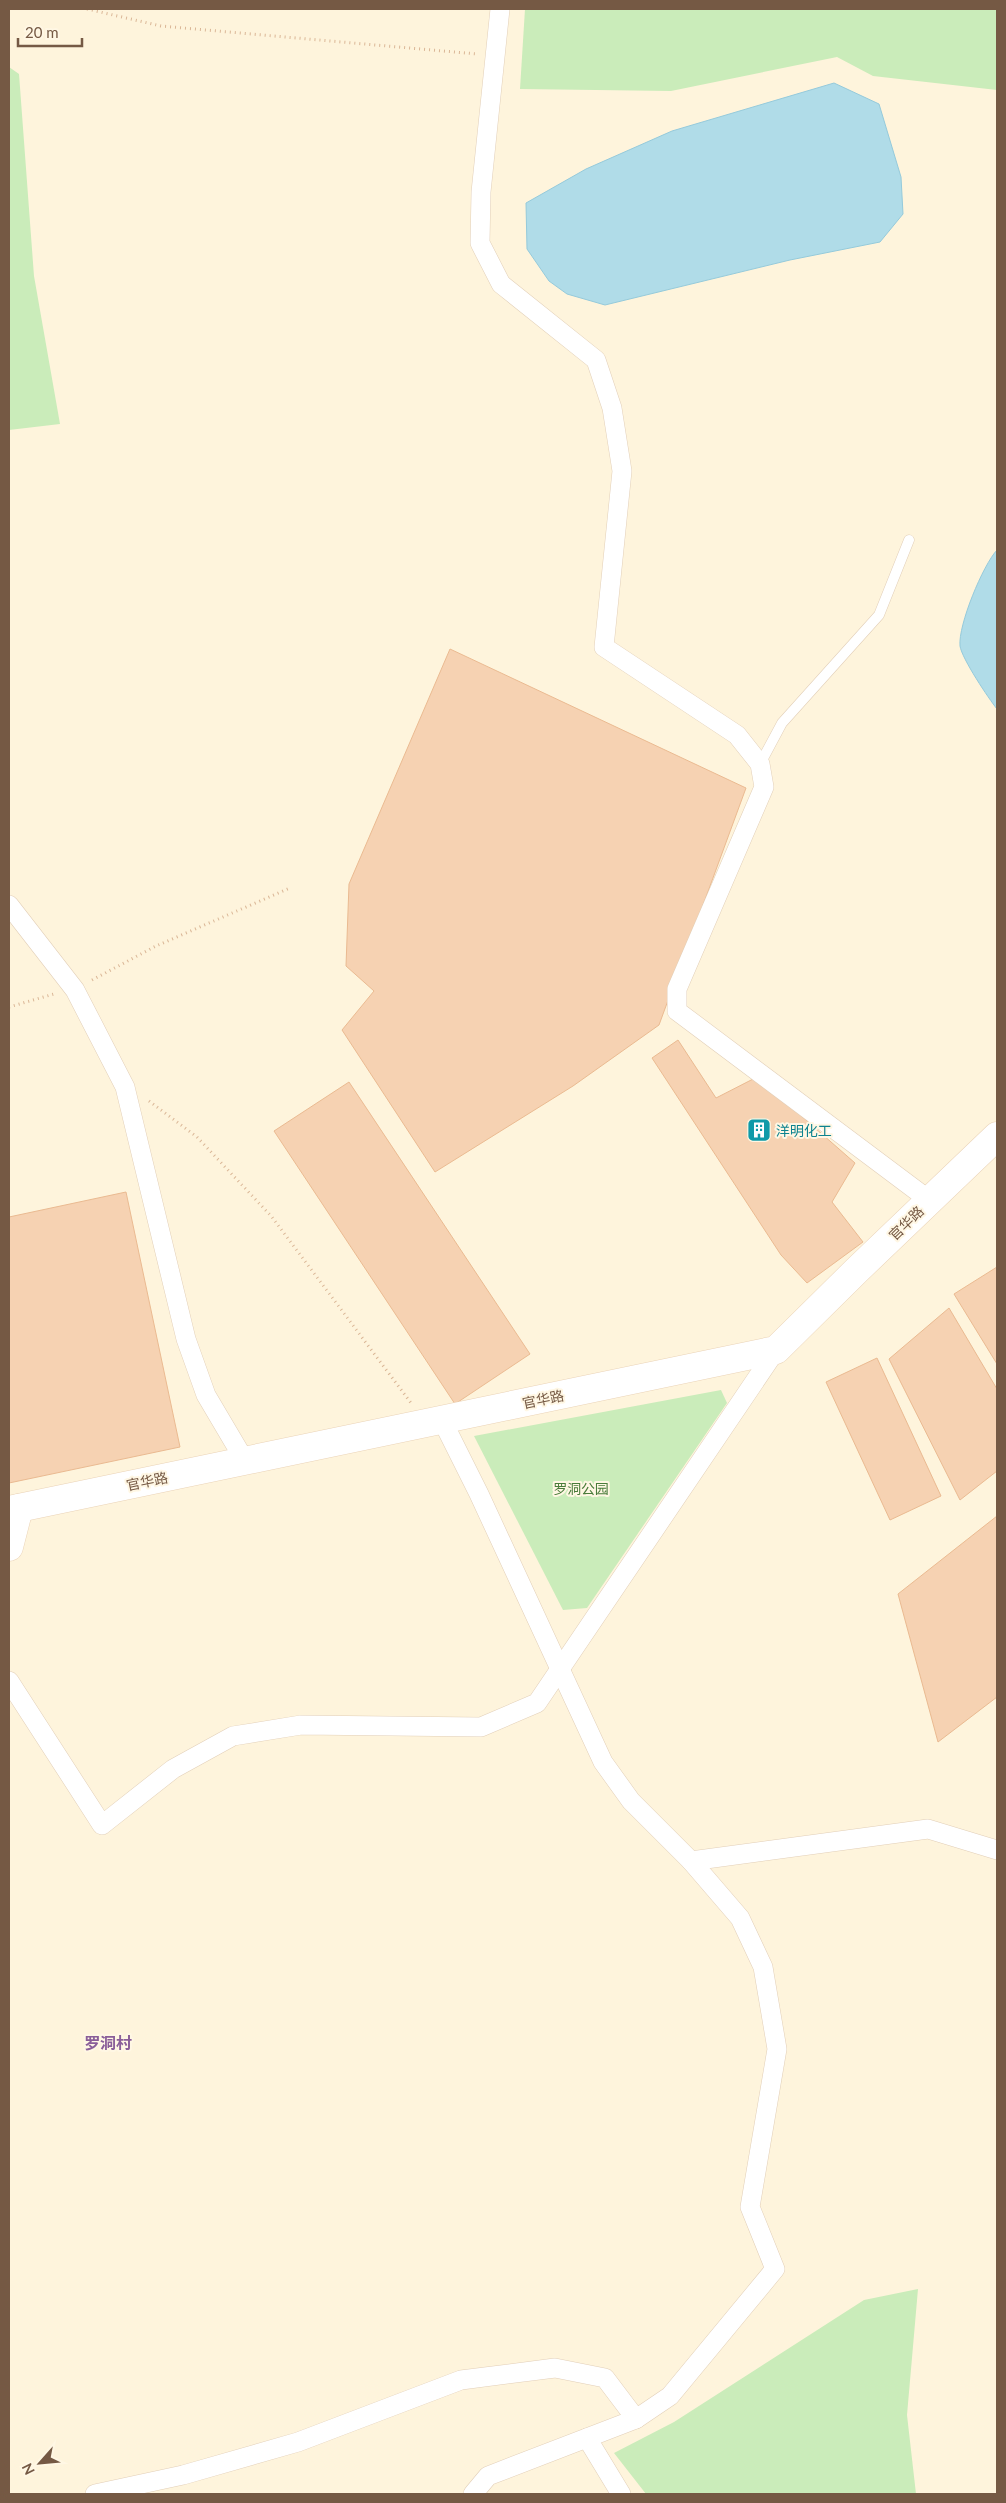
<svg xmlns="http://www.w3.org/2000/svg" width="1006" height="2503" viewBox="0 0 1006 2503" font-family="Lato,'Noto Sans SC',sans-serif">
<rect width="100%" height="100%" fill="#fef4dc"/>
<g fill="#caecba">
<polygon points="525,9 997,9 997,90 873,76 837,57 671,91 520,89"/>
<polygon points="9,67 19,74 34,276 60,424 9,430"/>
<polygon points="721,1390 727,1403 587,1608 563,1610 474,1436"/>
<polygon points="918,2289 907,2415 916,2494 646,2494 614,2453 674,2422 864,2300"/>
</g>
<g fill="#b0dce8" stroke="#95cadb">
<polygon points="834,83 879,104 901,177 903,214 880,242 790,260 605,305 567,294 549,281 527,249 526,203 586,169 672,131"/>
<path d="M997,550V709C989,699 962,659 960,646C958,625 983,565 997,550Z"/>
</g>
<g fill="#f6d2b2" stroke="#eaba91">
<polygon points="450,649 746,788 659,1025 573,1086 435,1172 342,1030 374,991 346,966 349,884"/>
<polygon points="678,1040 716,1098 757,1077 855,1163 832,1202 863,1242 807,1283 781,1255 652,1058"/>
<polygon points="349,1082 530,1354 455,1404 274,1131"/>
<polygon points="126,1192 180,1447 9,1483 9,1217"/>
<polygon points="997,1267 997,1364 954,1294"/>
<polygon points="949,1308 997,1389 997,1471 960,1500 889,1359"/>
<polygon points="877,1358 941,1496 890,1520 826,1382"/>
<polygon points="997,1516 997,1697 938,1742 898,1594"/>
</g>
<g fill="none" stroke-linecap="round" stroke-linejoin="round">
<g stroke="#e2cfb8" stroke-width="11">
<polyline id="lane" points="760,764 782,723 879,615 909,540"/>
</g>
<g stroke="#e2cfb8" stroke-width="20">
<g id="street">
<polyline points="500,9 481,192 480,243 501,284 596,360 612,408 622,471 604,647 737,735 760,764 764,787 677,989 677,1011 929,1200"/>
<polyline points="9,905 75,990 125,1087 186,1339 206,1395 245,1461"/>
<polyline points="442,1420 479,1494 603,1762 631,1801 691,1861"/>
<polyline points="9,1681 102,1825 173,1769 233,1736 301,1725 481,1727 537,1703 776,1350"/>
<polyline points="587,2438 621,2494"/>
<polyline points="95,2494 183,2475 298,2442 461,2380 555,2368 605,2378 636,2419 670,2396 775,2269 750,2207 777,2049 763,1967 740,1918 691,1861 928,1829 997,1850"/>
<polyline points="473,2494 488,2476 636,2419"/>
</g>
</g>
<g stroke="#ead3b7" stroke-width="29">
<g id="secondary">
<polyline points="9,1510 776,1350 856,1271 997,1136"/>
<polyline points="9,1547 19,1508"/>
</g>
</g>
<g stroke="#dab696" stroke-width="3" stroke-dasharray="1 4" stroke-linecap="butt">
<polyline points="87,9 161,26 477,54"/>
<polyline points="92,980 156,946 290,888"/>
<polyline points="9,1007 54,994"/>
<polyline points="149,1101 197,1137 272,1217 411,1403"/>
</g>
<use href="#lane" stroke="#fff" stroke-width="10"/>
<use href="#street" stroke="#fff" stroke-width="19"/>
<use href="#secondary" stroke="#fff" stroke-width="28"/>
</g>
<defs>
<g id="building-square" transform="scale(1.25)"><rect x="-9" y="-9" width="18" height="18" rx="4" fill="#0f9aa8" stroke="#fff7e4"/><path d="M-4-6H4V6H1V3H-1V6H-4ZM-2.5-4.3h1.7v1.8h-1.7ZM.8-4.3h1.7v1.8H.8ZM-2.5-1h1.7V.8h-1.7ZM.8-1h1.7V.8H.8Z" fill="#fff"/></g>
</defs>
<g fill-rule="evenodd">
<use href="#building-square" x="759" y="1130"/>
</g>
<g text-anchor="middle" dominant-baseline="central" stroke-width="4" stroke-linejoin="round" paint-order="stroke">
<g font-size="14" fill="#0d838f" stroke="#fff7e4" text-anchor="start">
<text x="776" y="1130">洋明化工</text>
</g>
<g font-size="14" fill="#755944" stroke="#fff7e4">
<text transform="translate(906 1223) rotate(-44)">官华路</text>
<text transform="translate(543 1399) rotate(-12)">官华路</text>
<text transform="translate(147 1481) rotate(-12)">官华路</text>
</g>
<g font-size="14" fill="#497c3a" stroke="#fff7e4">
<text x="581" y="1488">罗洞公园</text>
</g>
<g font-size="16" font-weight="bold" fill="#8a5e99" stroke="#fff7e4">
<text x="108" y="2042">罗洞村</text>
</g>
</g>
<rect width="1006" height="2503" fill="none" stroke="#755944" stroke-width="20"/>
<g transform="translate(40 2463) rotate(243)" stroke="#fff7e4" stroke-width="4" paint-order="stroke">
<path d="M0-4L9 19L0 12L-9 19Z" fill="#755944"/>
<text y="-8" font-size="14" font-weight="bold" text-anchor="middle" fill="#755944">N</text>
</g>
<path d="M18 38v8h64v-8" fill="none" stroke="#755944" stroke-width="2.5"/>
<text x="25" y="38" font-size="15" fill="#755944" stroke="#fff7e4" stroke-width="4" paint-order="stroke">20 m</text>
</svg>
